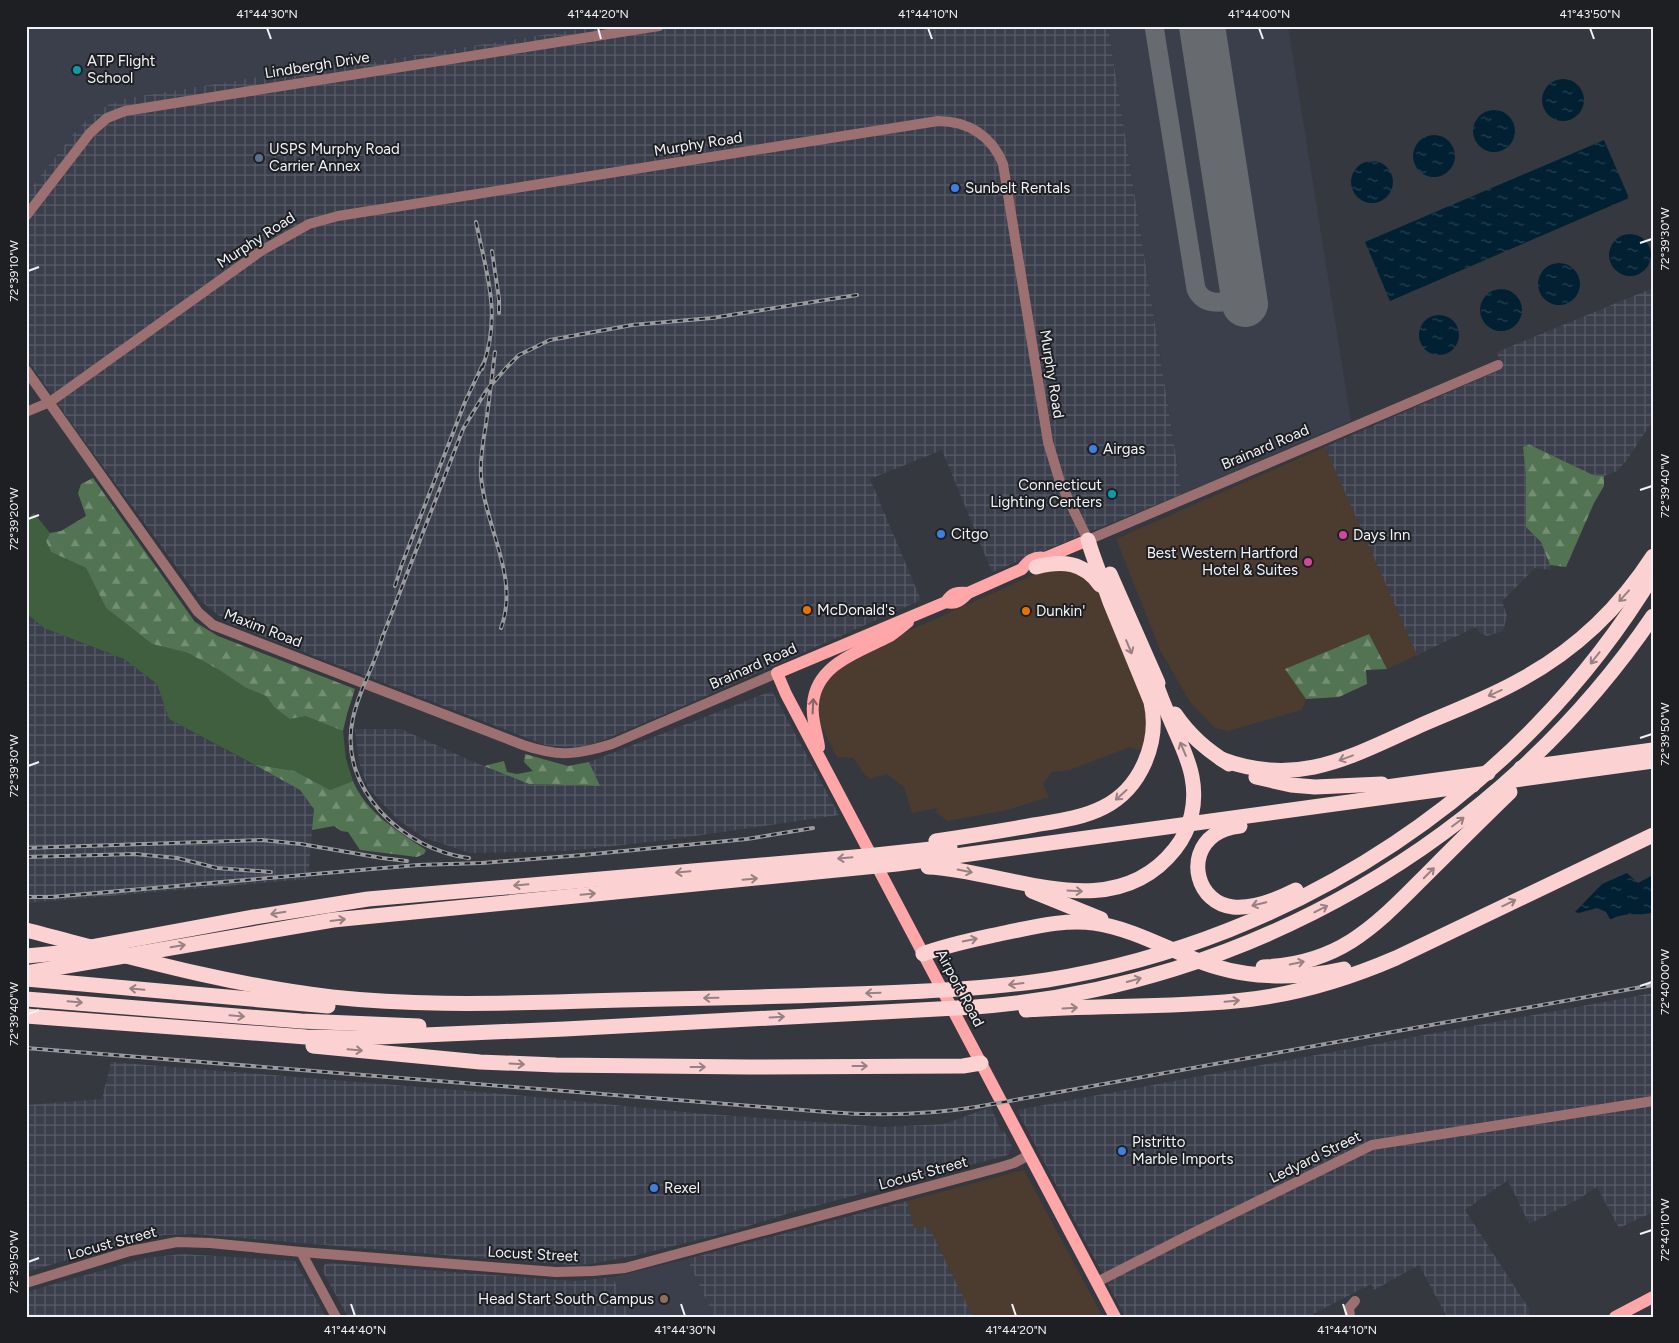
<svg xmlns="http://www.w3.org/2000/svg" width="1679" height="1343" viewBox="0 0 1679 1343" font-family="Figtree,sans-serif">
<defs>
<pattern id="industrial-grid" width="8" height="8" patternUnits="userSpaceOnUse" patternTransform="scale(1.25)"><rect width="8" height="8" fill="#3b3f4c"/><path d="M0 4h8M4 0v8" fill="none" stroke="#585b67"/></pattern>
<pattern id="forest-firs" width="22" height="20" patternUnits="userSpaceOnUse" patternTransform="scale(1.25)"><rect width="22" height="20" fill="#537453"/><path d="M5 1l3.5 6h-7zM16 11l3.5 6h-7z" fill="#758f75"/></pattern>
<pattern id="water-ripples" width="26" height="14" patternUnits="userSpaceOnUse" patternTransform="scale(1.25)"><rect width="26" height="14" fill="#012133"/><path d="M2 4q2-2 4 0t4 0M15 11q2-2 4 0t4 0" fill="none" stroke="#264251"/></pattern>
</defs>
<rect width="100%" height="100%" fill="#35383e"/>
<g fill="#4b3c2f">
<polygon points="1325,447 1417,655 1387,669 1369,634 1286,669 1306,699 1302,710 1228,731 1215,728 1190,702 1161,652 1116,539"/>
<polygon points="1049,568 1080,572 1097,589 1117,634 1145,705 1147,727 1142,751 1130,747 1070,770 1052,772 1043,784 1049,797 1007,810 948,821 936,812 937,808 912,813 904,787 887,774 871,779 865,775 853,758 837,757 820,723 818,698 833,671 886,641"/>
<polygon points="1024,1170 1103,1317 973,1317 929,1227 914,1229 907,1201"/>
</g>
<g fill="url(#industrial-grid)">
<polygon points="597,26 1108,26 1182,494 992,572 942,450 870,479 921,600 672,711 599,742 575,748 545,745 228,623 202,602 64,413 26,358 26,194 74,133 86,120 109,104 127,98 351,62 352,65"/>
<polygon points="1653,288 1653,420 1627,460 1617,471 1604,476 1593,475 1528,444 1523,447 1526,476 1526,527 1541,542 1552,570 1535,568 1502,601 1507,616 1503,631 1487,636 1479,632 1476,627 1417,655 1325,447 1502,369 1497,352"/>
<polygon points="26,613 44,628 124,659 157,684 169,719 300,790 314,809 308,879 26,903"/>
<polygon points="772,691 839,815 667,840 568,851 470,853 425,838 398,820 368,788 359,763 355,729 401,729 469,760 529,784 599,786 589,762"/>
<polygon points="1653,993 1653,1212 1619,1228 1597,1187 1577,1200 1529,1224 1508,1180 1465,1210 1529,1309 1529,1317 1447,1317 1419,1265 1374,1290 1371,1284 1313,1314 1314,1317 1125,1317 1017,1110"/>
<polygon points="111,1062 505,1094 694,1113 884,1127 944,1124 991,1107 1001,1132 1004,1131 1012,1146 1008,1155 796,1211 729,1232 633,1256 590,1264 571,1265 432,1254 194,1234 165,1235 138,1239 26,1272 26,1105 102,1099"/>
<polygon points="907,1201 914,1228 929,1227 973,1317 714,1317 687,1259"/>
<polygon points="182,1254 295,1261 326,1317 26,1317 26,1292 146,1258"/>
<polygon points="328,1263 546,1279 574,1281 613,1277 630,1317 348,1317 323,1272 324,1265"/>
</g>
<g fill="#3b3f4c">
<polygon points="26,26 597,26 352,65 351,62 127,98 109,104 86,120 74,133 26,194"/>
<polygon points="1108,26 1288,26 1351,421 1182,494"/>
<polygon points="687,1259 714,1317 630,1317 613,1277"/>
</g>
<polygon fill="#405f3f" points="34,513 50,533 46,541 51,552 86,568 106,608 152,644 188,653 219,670 246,688 266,696 274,707 305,716 343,731 346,759 353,781 330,790 295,771 253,764 169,719 157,684 124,659 44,628 26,613 26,520"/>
<g fill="url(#forest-firs)">
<polygon points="1528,444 1593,475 1604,476 1604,486 1594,503 1566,567 1550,565 1541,542 1526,527 1526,476 1523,447"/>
<polygon points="93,478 195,622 218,636 355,689 347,714 343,731 305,716 290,719 274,707 266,696 246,688 219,670 188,653 152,644 106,608 86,568 51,552 46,541 50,533 61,531 86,516 78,493 81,484"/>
<polygon points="1369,634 1387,669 1366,670 1367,684 1339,697 1306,699 1285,669"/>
<polygon points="525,754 568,766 589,762 600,786 529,784 484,766 504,761 507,772 517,774 533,771 524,762"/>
<path d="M253,764L295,771L330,790L353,781C367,814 397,830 426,850L424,854L417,857L360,850L348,832L341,831L334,826L312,830L314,809L300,790Z"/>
</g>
<g fill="url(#water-ripples)">
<circle cx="1563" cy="100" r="21"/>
<circle cx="1494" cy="131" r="21"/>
<circle cx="1434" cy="156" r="21"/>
<polygon points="1604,140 1629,198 1390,301 1365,242"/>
<circle cx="1372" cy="182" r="21"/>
<circle cx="1630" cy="255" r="21"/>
<circle cx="1559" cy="284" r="21"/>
<circle cx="1501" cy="310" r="21"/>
<circle cx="1439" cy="335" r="20"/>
<path d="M1627,873L1638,883L1653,875V911L1651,913C1638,916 1623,912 1612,919H1610L1606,912L1597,908L1579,913L1575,912L1602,884Z"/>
</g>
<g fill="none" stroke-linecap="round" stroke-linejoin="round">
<path stroke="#676a6f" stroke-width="19" d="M1154,26L1196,289C1205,309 1227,301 1244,299"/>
<polyline stroke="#676a6f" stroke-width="46" points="1202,26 1245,304"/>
<g stroke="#9c7071" stroke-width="10">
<polyline points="26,216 90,133 107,118 125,111 659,26"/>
<path d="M26,370L198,612L213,625L523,745C559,757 576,755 612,744L777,673"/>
<path d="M26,412L50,402L261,251L309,224L338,216L938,121C968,121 992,136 1003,164L1048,442L1060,482L1088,540L1498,365"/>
<polyline points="301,1252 336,1317"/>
<polyline points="1097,1282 1187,1236 1372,1145 1653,1101"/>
<polyline points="26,1283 130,1251 177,1242 210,1243 301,1252 556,1272 593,1271 625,1268 1001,1167 1014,1163 1029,1155"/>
<polyline points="1350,1317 1349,1308 1355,1301"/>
</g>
<g stroke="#fea6a8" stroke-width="12">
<path d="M968,593C957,592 952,593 946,602L777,673L786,694L1115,1317"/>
<path d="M946,602C956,605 961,600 968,593L1022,569C1028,561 1034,556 1045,558L1088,540"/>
<path d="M819,747C817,732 811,719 813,704C816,664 859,652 890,636C896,632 902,627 908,622"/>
<polyline points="1615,1317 1653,1297"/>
</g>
<g stroke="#fcd1d1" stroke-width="15">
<path d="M1036,567C1062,560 1084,562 1100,585"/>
<polyline points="1110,574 1158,683"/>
<path d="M1175,714C1190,736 1207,750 1229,764"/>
<path d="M1221,759C1297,788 1350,757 1419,726C1453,711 1489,698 1522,679C1575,650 1620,607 1653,556"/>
<polyline points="1521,768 1653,750"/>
<polyline points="1256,777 1291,785 1315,787 1382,784"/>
<polyline points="1508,781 1653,761"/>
<polyline points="1372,789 1488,773"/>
<path d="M1240,826C1231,827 1222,829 1214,835C1185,856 1197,903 1233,907C1254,909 1278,899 1296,890"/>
<path d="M936,841C969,836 1001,831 1034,825C1058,821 1083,818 1104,807C1141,788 1160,742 1151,702L1110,602C1103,581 1094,561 1088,540"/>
<path d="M928,867C1008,870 1112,929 1175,849C1191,829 1197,803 1192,777C1189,760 1181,744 1174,728C1166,710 1159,693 1153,675"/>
<polyline points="1032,891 1101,919"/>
<path d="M26,930C127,956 228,985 332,997C407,1005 481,1004 556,1002C609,1000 663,999 717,998C779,996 842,995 905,992C952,990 1000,987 1047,980C1296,940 1522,791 1653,575"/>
<path d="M923,954C950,944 977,939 1004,933C1034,927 1064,919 1094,923C1129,928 1162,946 1194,959C1241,979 1295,980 1344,969"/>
<polyline points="26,956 59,953 254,917 368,899 866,856 950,847"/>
<path d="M1263,967C1342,964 1377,924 1429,872C1456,845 1483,818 1510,792"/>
<polyline points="26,973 333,920 897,864 1473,785"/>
<polyline points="26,979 328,1006"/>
<polyline points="26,999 301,1021 419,1026"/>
<path d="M1026,1010C1096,1005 1166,1008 1235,1001C1290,996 1345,980 1396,958L1653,835"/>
<path d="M26,1016L306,1037L355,1038L565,1029L975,1007C1246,987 1500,841 1653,616"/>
<polyline points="313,1046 480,1062 556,1065 749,1067 963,1066 981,1063"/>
</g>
<g stroke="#999ba0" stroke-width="4">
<g id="rail">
<path d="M476,222C487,276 502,315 482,369"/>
<polyline points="492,251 499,299 499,313"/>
<path d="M495,352C492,376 489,400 486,424C483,441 480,459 481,476C485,528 520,577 501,628"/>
<polyline points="395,586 402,564 465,402 483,364"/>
<path d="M383,635C376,663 359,689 353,718C337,789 404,850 469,858"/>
<polyline points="381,641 463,429 486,391 506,368 519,355 550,340 632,325 712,318 857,295"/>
<polyline points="26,848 262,840 301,844 382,858 407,861"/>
<polyline points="26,857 135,854 177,858 217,868 271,872"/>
<polyline points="26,897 51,897 418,865 482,863 583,855 747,839 813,828"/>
<path d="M26,1048L827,1112C877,1116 926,1115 976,1107L1653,985"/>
</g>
</g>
<use href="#rail" stroke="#1e1f22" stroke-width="2" stroke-dasharray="5.5" stroke-linecap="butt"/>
</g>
<defs><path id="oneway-shaft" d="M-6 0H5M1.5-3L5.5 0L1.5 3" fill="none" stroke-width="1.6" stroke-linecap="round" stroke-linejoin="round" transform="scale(1.25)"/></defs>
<g stroke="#988182">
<use href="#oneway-shaft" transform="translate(1624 596) rotate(132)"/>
<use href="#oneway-shaft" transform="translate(1129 647) rotate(67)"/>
<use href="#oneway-shaft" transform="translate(1595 658) rotate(128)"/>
<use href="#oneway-shaft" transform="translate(1495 693) rotate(156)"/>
<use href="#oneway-shaft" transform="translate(1183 749) rotate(-113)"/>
<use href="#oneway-shaft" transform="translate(1346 758) rotate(160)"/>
<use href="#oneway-shaft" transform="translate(1121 795) rotate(138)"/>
<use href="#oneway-shaft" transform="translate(1458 822) rotate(-37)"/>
<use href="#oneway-shaft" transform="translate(845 858) rotate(175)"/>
<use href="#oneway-shaft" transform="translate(965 871) rotate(11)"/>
<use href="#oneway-shaft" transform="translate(683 872) rotate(175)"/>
<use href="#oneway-shaft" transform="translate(1429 873) rotate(-45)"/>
<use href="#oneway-shaft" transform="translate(750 879) rotate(-5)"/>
<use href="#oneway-shaft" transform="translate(521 885) rotate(175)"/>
<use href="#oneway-shaft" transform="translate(1075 891) rotate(3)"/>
<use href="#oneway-shaft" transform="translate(588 894) rotate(-5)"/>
<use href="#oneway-shaft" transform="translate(1509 903) rotate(-26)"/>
<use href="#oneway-shaft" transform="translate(1259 904) rotate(167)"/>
<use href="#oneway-shaft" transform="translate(1321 909) rotate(-27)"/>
<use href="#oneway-shaft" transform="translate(278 913) rotate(171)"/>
<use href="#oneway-shaft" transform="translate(338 920) rotate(-7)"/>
<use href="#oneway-shaft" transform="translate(970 940) rotate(-11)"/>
<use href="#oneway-shaft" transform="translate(178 946) rotate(-10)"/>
<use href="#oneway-shaft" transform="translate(1297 963) rotate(-11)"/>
<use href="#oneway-shaft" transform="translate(1134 980) rotate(-15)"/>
<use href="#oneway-shaft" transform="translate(1016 984) rotate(173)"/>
<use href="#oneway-shaft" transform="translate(137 989) rotate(-175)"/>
<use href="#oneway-shaft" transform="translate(873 993) rotate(178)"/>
<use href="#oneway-shaft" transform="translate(711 998) rotate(179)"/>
<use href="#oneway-shaft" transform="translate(1232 1001) rotate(-5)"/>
<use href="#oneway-shaft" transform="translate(75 1002) rotate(5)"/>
<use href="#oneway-shaft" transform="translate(1070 1008) rotate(-3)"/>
<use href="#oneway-shaft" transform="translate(237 1016) rotate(5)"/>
<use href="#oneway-shaft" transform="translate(777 1017) rotate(-3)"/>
<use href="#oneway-shaft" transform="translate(355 1050) rotate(5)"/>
<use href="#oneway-shaft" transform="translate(517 1064) rotate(3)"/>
<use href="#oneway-shaft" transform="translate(860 1066)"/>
<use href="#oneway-shaft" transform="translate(698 1067)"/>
</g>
<use stroke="#8e6265" href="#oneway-shaft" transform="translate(813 706) rotate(-87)"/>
<path fill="none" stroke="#f1f2f7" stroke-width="2" d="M267,28L271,39M598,28L601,39M928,28L932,39M1259,28L1263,39M1590,28L1594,39M1640,243L1652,239M28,271L39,267M1640,490L1652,486M28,519L39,515M1640,738L1652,734M28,766L39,762M1640,986L1652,982M28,1014L39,1010M1640,1234L1652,1230M28,1262L39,1258M351,1304L355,1316M681,1304L685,1316M1012,1304L1016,1316M1343,1304L1347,1316"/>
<g fill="#0f9aa8" stroke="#1e1f22" stroke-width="2">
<circle cx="77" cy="70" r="5"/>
<circle cx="1112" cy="494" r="5"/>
</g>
<circle fill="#5c6f8a" stroke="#1e1f22" stroke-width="2" cx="259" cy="158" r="5"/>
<g fill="#3f7fe0" stroke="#1e1f22" stroke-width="2">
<circle cx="955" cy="188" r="5"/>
<circle cx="1093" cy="449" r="5"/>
<circle cx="941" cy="534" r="5"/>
<circle cx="1122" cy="1151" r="5"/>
<circle cx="654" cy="1188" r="5"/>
</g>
<g fill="#d1479c" stroke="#1e1f22" stroke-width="2">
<circle cx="1343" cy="535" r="5"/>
<circle cx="1308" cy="562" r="5"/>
</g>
<g fill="#e8710a" stroke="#1e1f22" stroke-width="2">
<circle cx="807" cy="610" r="5"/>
<circle cx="1026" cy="611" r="5"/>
</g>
<circle fill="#8d6e63" stroke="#1e1f22" stroke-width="2" cx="664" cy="1299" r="5"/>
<g text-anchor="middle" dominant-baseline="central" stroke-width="4" stroke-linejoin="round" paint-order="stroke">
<g font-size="15" fill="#f1f2f7" stroke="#1e1f22" text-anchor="start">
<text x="87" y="61">ATP Flight<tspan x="87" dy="17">School</tspan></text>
<text x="269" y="149">USPS Murphy Road<tspan x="269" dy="17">Carrier Annex</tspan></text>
<text x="965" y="188">Sunbelt Rentals</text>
<text x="1103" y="449">Airgas</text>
<text x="1102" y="485" text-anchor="end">Connecticut<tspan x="1102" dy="17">Lighting Centers</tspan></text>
<text x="951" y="534">Citgo</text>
<text x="1353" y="535">Days Inn</text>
<text x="1298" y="553" text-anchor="end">Best Western Hartford<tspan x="1298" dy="17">Hotel &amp; Suites</tspan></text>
<text x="817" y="610">McDonald's</text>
<text x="1036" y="611">Dunkin'</text>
<text x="1132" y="1142">Pistritto<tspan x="1132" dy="17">Marble Imports</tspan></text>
<text x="664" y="1188">Rexel</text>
<text x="654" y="1299" text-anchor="end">Head Start South Campus</text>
</g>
<g font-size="15" fill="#f1f2f7" stroke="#1e1f22">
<text transform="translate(317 65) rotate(-9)">Lindbergh Drive</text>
<text transform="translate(698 144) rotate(-9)">Murphy Road</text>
<text transform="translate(256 240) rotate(-33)">Murphy Road</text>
<text transform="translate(1052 374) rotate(81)">Murphy Road</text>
<text transform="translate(1265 447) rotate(-23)">Brainard Road</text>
<text transform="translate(263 628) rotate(21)">Maxim Road</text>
<text transform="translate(753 666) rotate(-24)">Brainard Road</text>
<text transform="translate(960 988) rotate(62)">Airport Road</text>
<text transform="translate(1315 1157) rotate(-26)">Ledyard Street</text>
<text transform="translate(923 1173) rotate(-15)">Locust Street</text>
<text transform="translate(112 1243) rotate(-15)">Locust Street</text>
<text transform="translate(533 1254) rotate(3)">Locust Street</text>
</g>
</g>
<rect width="1679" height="1343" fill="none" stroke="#1e1f22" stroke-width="55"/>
<rect x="28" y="28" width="1624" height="1288" fill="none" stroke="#f1f2f7" stroke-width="2"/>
<g font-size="12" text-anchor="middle" fill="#f1f2f7">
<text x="267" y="18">41°44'30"N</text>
<text x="598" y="18">41°44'20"N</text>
<text x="928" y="18">41°44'10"N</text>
<text x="1259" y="18">41°44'00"N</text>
<text x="1590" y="18">41°43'50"N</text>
<text transform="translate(1665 239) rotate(-90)" y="4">72°39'30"W</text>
<text transform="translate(14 271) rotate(-90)" y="4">72°39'10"W</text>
<text transform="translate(1665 486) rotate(-90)" y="4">72°39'40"W</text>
<text transform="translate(14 519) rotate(-90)" y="4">72°39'20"W</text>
<text transform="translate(1665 734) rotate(-90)" y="4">72°39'50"W</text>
<text transform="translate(14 766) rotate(-90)" y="4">72°39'30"W</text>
<text transform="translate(1665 982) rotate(-90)" y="4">72°40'00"W</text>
<text transform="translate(14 1014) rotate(-90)" y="4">72°39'40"W</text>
<text transform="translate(1665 1230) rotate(-90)" y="4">72°40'10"W</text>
<text transform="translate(14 1262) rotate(-90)" y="4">72°39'50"W</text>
<text x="355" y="1334">41°44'40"N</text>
<text x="685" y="1334">41°44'30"N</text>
<text x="1016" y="1334">41°44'20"N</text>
<text x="1347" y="1334">41°44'10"N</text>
</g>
</svg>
